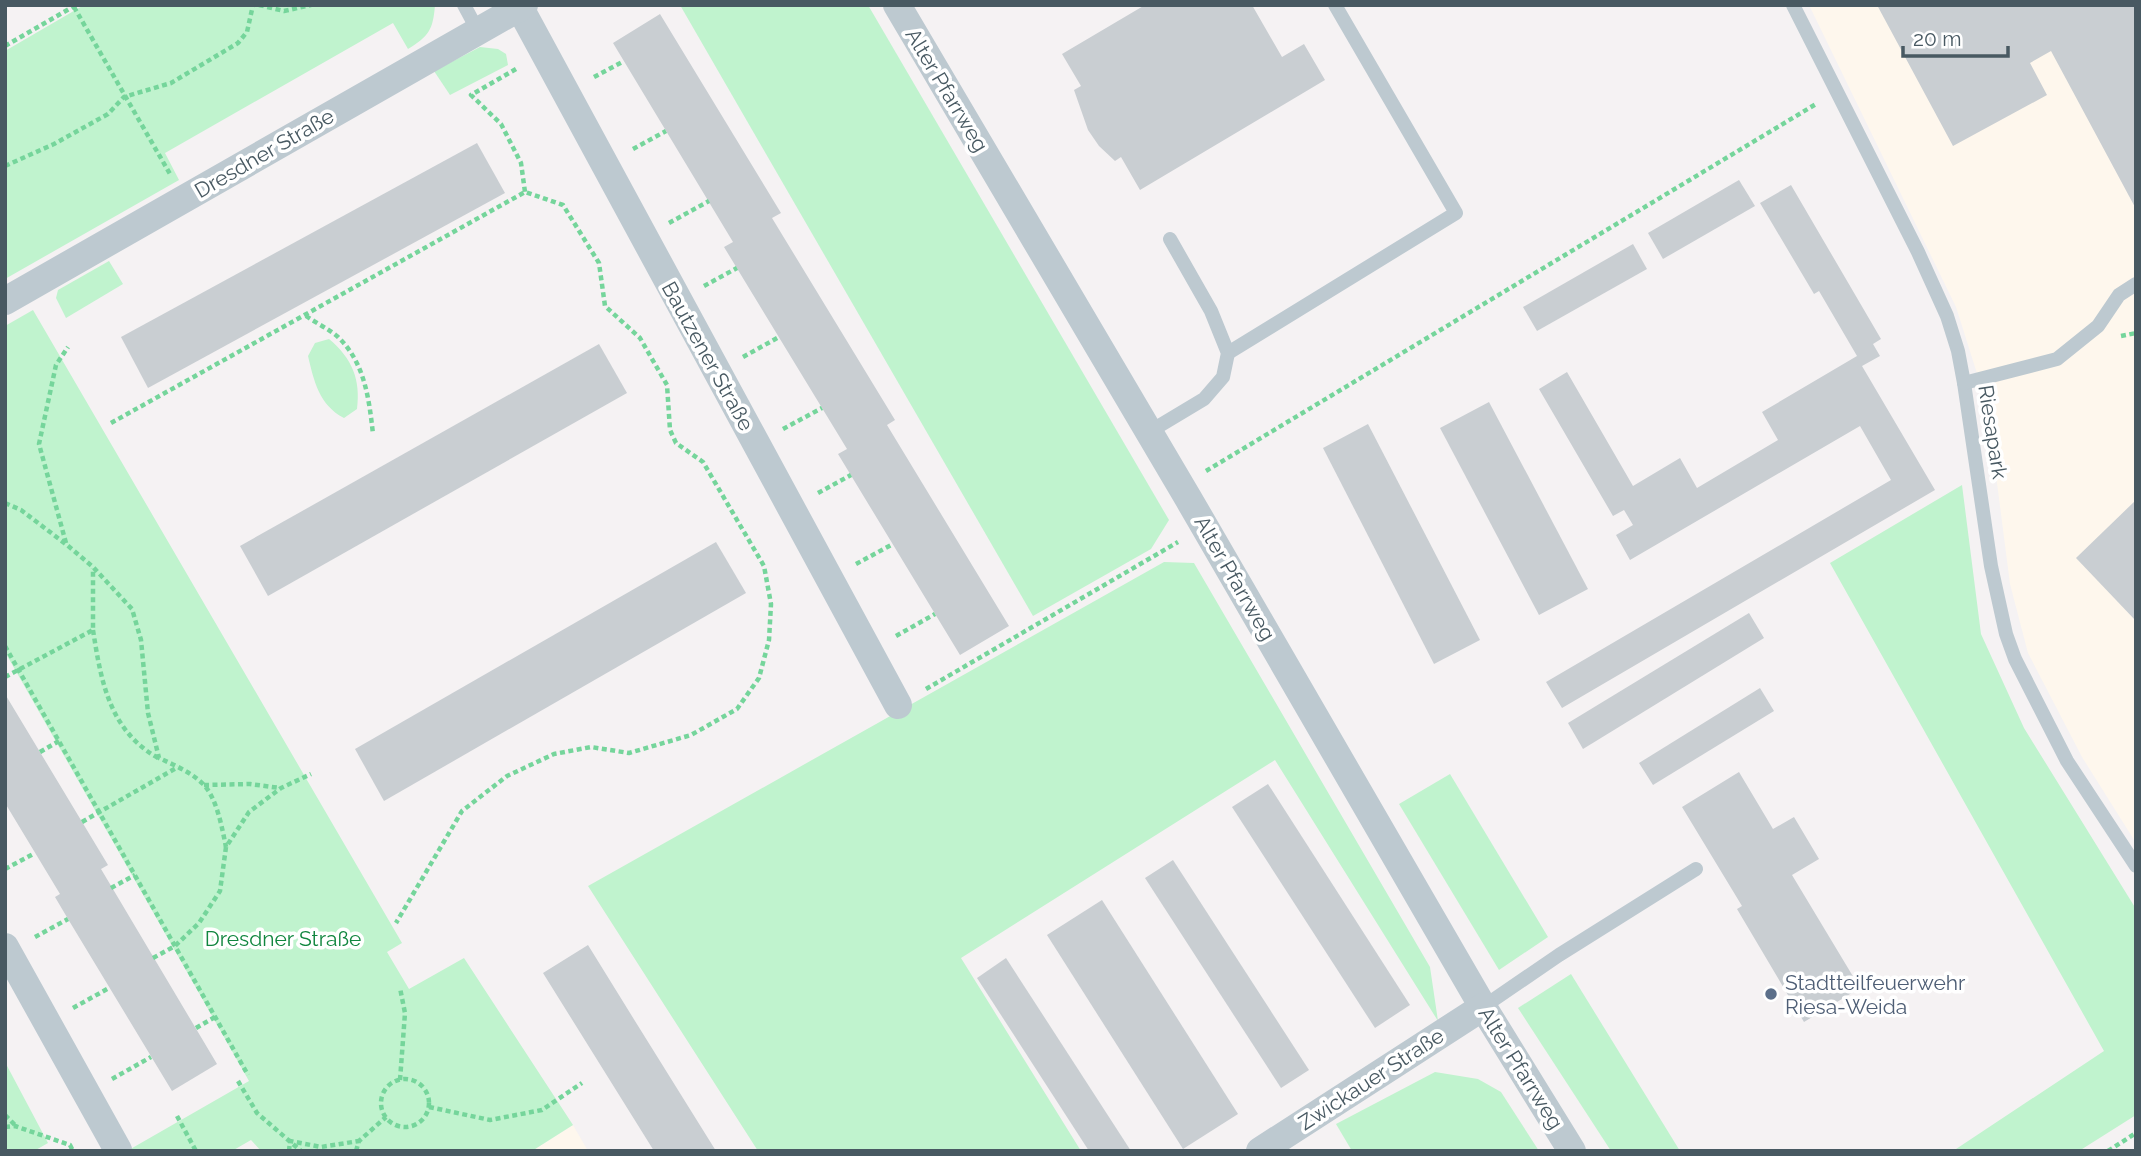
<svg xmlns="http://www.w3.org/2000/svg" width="2141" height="1156" viewBox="0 0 2141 1156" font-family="Raleway,sans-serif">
<rect width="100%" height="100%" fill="#f5f2f3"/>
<g fill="#fef7ed">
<polygon points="1809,5 2136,5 2136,843 2082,757 2028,653 2010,584 1987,405 1956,307"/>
<polygon points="573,1125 588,1151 532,1151"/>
</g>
<g fill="#c0f3ce">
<path d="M84,5H435C433,30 429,36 408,49L393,23L165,153L179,180L5,279V51Z"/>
<polygon points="680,5 868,5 1169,520 1151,549 1033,616"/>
<polygon points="480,47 498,49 506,54 508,65 450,95 434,71"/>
<polygon points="109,261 123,284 66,318 56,298 58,290"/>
<polygon points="33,310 402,943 387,952 409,989 464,958 573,1125 532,1151 261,1151 251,1140 232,1151 127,1151 249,1081 5,652 5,326"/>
<path d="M329,339C352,358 361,380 357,409L344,418C319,405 314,381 308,356L315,343Z"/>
<polygon points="1962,485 1981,634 2024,728 2136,909 2136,1115 2079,1151 1953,1151 2104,1051 1830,563"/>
<polygon points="1164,562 1194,563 1430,967 1438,1021 1275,760 961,958 1081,1151 758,1151 588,886"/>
<polygon points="1450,774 1548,937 1499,970 1399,804"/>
<polygon points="1571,974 1680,1151 1611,1151 1518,1008"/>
<polygon points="5,1062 48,1143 34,1151 5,1151"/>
<polygon points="1435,1072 1478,1079 1501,1092 1539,1151 1352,1151 1336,1124"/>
</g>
<g fill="#c9ced2">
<polygon points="1145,5 1252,5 1282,57 1304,44 1325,80 1140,190 1121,157 1115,161 1099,146 1088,130 1074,90 1081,86 1062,54"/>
<polygon points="1877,5 2136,5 2136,209 2051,51 2030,63 2047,95 1953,146"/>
<polygon points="660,14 781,213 772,218 895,420 887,425 1009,626 960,655 838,454 847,449 724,247 733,242 613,43"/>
<polygon points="477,143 505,193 148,388 121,337"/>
<polygon points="1739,180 1755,206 1663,259 1648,233"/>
<polygon points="1791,185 1881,339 1873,344 1880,356 1862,366 1935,490 1562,708 1546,682 1891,480 1860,426 1630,560 1616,535 1633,525 1624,510 1613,516 1539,389 1567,372 1633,486 1680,458 1697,488 1778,440 1762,412 1857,356 1819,291 1814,294 1760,203"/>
<polygon points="1633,244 1647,269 1537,331 1523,307"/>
<polygon points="599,344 627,393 268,596 240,546"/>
<polygon points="1489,402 1588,589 1539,615 1440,428"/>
<polygon points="1368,424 1480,640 1434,664 1323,448"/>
<polygon points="2136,500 2136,621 2076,558"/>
<polygon points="716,542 746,593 384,801 355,749"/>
<polygon points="1749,613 1764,638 1583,749 1568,723"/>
<polygon points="1760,688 1774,711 1653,785 1639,763"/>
<polygon points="5,694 108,865 101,869 217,1064 172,1091 68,919 55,897 60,894 5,803"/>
<polygon points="1739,772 1773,829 1794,817 1819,859 1792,875 1860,988 1804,1022 1737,909 1742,906 1682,807"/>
<polygon points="1268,784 1410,1005 1375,1028 1232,807"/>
<polygon points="1173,860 1309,1070 1281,1088 1145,878"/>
<polygon points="1102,900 1238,1114 1183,1149 1047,935"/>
<polygon points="588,945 635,1021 716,1151 654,1151 543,973"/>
<polygon points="1006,958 1131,1151 1089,1151 977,978"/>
</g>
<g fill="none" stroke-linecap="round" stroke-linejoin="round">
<g stroke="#75d59b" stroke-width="4.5" stroke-dasharray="5 3.5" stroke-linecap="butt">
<polyline points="259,5 284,11 311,5"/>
<polyline points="74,7 170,174"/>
<polyline points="5,46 76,5"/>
<polyline points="516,69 471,95 501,124 521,163 525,192"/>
<polyline points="594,77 624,61"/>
<polyline points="633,149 666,131"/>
<polyline points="5,166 54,144 108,114 124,97 171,83 238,43 247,32 253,5"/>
<polyline points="669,223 709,201"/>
<polyline points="704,286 737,268"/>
<path d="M306,316C316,323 329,329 338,337C365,363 369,399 373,434"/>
<polyline points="2121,336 2136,333"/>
<polyline points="743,357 779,337"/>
<polyline points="111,423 525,192 563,205 599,263 605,306 640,338 667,385 670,430 676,443 703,462 764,566 771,604 769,640 759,678 737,709 691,735 629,753 591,747 554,754 507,776 462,811 396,923"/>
<polyline points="783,429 822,408"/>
<polyline points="1206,471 1816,104"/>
<polyline points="818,493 851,475"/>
<path d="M5,503L21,510L67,545L93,567L132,609L141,640L148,713L159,758C174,765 191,772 203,784C217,798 222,828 226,847"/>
<polyline points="66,543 39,444 56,365 68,347"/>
<polyline points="856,564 893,544"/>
<path d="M93,630C101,681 109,730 158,758"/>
<polyline points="896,636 935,614"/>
<polyline points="5,646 248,1075"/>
<polyline points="5,677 93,630 93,568"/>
<polyline points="926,689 1178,542"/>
<polyline points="40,752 59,741"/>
<polyline points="204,785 250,784 280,788"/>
<polyline points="82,822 178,767"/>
<polyline points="5,869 35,853"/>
<polyline points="111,888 135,875"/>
<polyline points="35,937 68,919"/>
<polyline points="153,958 175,946 199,923 220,891 226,847 249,812 281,788 311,774"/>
<polyline points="73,1008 109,988"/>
<polyline points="196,1028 215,1017"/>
<polyline points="112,1079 151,1057"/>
<circle cx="405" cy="1103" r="24"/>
<polyline points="400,1080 405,1013 400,988"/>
<polyline points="238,1081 257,1113 301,1151"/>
<polyline points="429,1107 490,1120 542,1110 582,1083"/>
<polyline points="5,1115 15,1125"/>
<polyline points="177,1116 196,1151"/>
<polyline points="5,1127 15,1126 70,1145 73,1151"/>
<polyline points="289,1151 290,1141 321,1147 359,1141"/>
<polyline points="356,1151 359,1141 386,1117"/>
<polyline points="2108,1151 2136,1133"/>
</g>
<g stroke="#bdc9d0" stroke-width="14">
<polyline points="464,5 478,31"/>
<polyline points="1793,5 1918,252 1947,316 1958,351 1964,383 1991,566 2006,634 2015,659 2067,761 2136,866"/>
<polyline points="1228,353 1456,213 1335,5"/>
<polyline points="1964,383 2057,359 2098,326 2119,295 2136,284"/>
<polyline points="1149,432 1204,399 1223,377 1228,353 1211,311 1170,239"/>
<polyline points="1483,1007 1559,955 1696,869"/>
</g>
<g stroke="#bdc9d0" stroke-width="28">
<polyline points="897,5 1188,498 1483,1007 1572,1151"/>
<polyline points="520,8 898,705"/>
<polyline points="5,301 524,5"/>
<polyline points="5,947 118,1150"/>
<polyline points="1260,1151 1483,1007"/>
</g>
</g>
<circle fill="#5c6f8a" stroke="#fff" stroke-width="2.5" cx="1771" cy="994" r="7"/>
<g text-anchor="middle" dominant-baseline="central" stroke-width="7" stroke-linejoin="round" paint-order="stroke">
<g font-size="21" fill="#485962" stroke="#fff">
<text transform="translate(947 90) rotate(59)">Alter Pfarrweg</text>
<text transform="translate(264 153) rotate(-30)">Dresdner Straße</text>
<text transform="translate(708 356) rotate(61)">Bautzener Straße</text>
<text transform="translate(1993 432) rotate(81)">Riesapark</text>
<text transform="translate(1235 578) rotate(60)">Alter Pfarrweg</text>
<text transform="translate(1521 1068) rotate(58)">Alter Pfarrweg</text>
<text transform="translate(1371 1079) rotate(-33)">Zwickauer Straße</text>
</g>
<g font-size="21" fill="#11863f" stroke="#fff">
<text x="283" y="938">Dresdner Straße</text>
</g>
<g font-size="21" fill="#4e5e75" stroke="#fff" text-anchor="start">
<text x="1785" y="982">Stadtteilfeuerwehr<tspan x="1785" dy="24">Riesa-Weida</tspan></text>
</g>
</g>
<rect width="2141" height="1156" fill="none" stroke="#485962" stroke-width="14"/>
<path d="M1903 46v10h105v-10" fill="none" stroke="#485962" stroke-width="3.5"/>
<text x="1913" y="46" font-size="21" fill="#485962" stroke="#ffffff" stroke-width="5" paint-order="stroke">20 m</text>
</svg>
